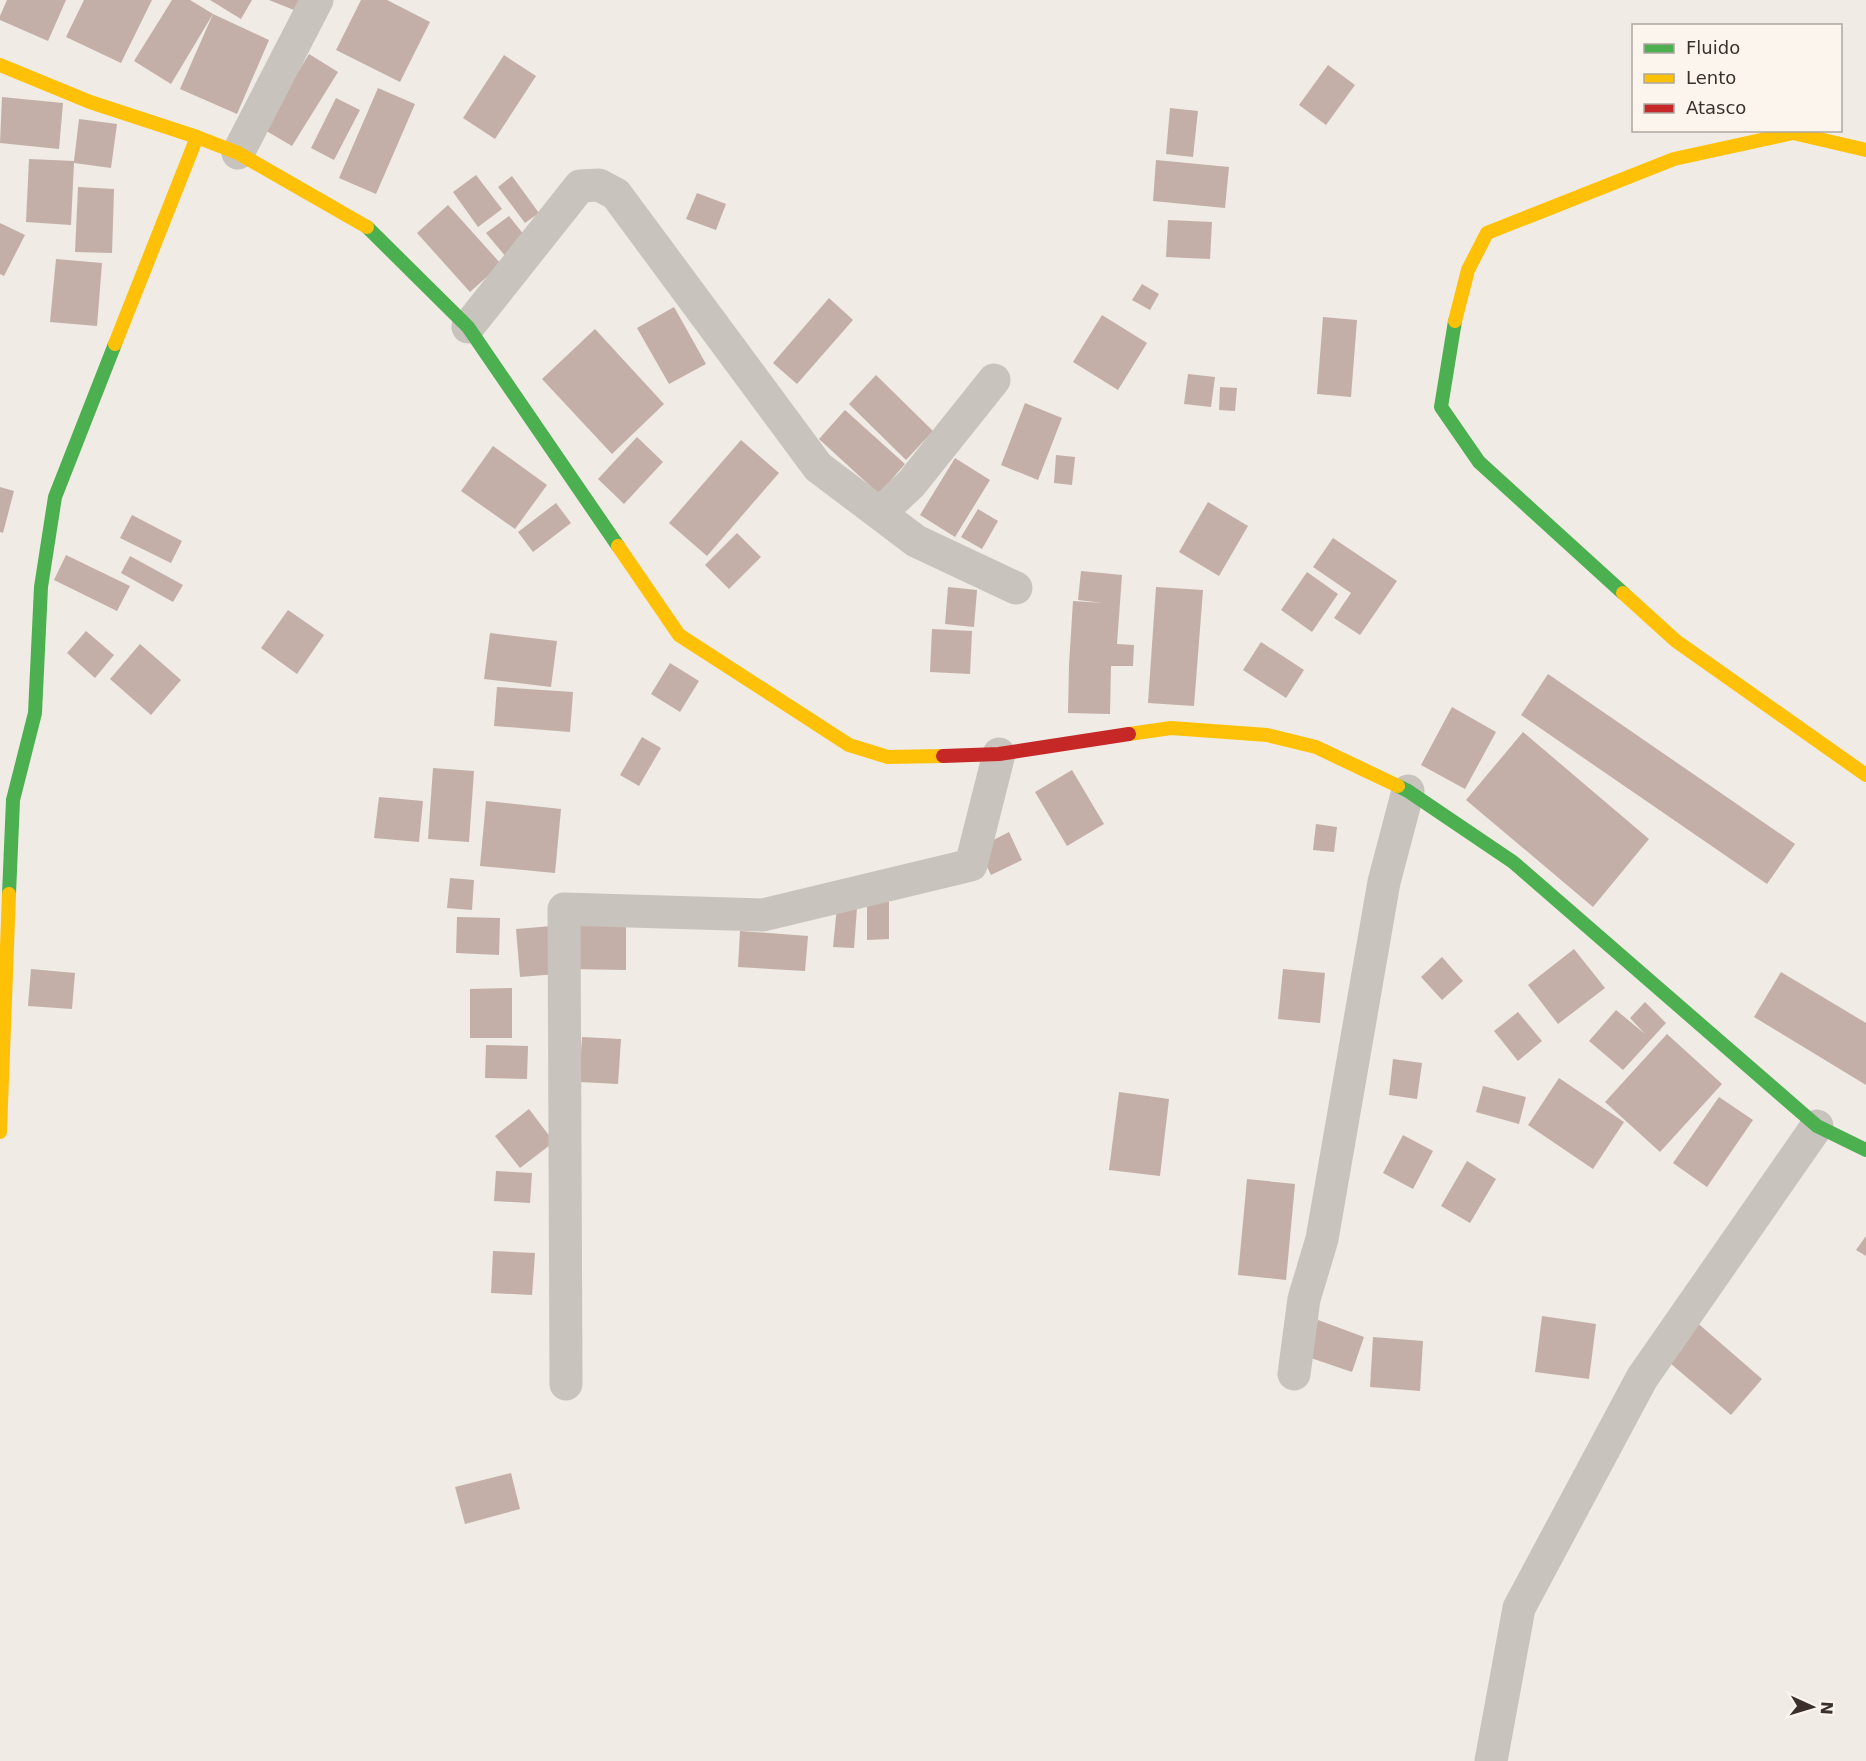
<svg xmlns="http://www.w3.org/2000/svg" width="1866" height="1761" viewBox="0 0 1866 1761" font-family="'DejaVu Sans',sans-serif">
<rect width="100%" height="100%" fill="#f0ebe5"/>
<g fill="#c3afa7">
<polygon points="7,0 66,0 48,41 0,20 0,16"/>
<polygon points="84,0 152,0 121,63 66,37"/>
<polygon points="172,0 190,0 213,14 171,84 134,61"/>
<polygon points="210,0 252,0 241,19"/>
<polygon points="269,0 304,0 299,12"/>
<polygon points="361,0 387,0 430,22 400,82 336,50"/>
<polygon points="213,14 269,40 237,114 180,89"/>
<polygon points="309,54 338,72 292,146 263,129"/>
<polygon points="504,55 536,76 495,139 463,118"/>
<polygon points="1328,65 1355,85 1326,125 1299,105"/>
<polygon points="378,88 415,104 376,194 339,178"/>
<polygon points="2,97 63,103 59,149 0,143"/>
<polygon points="336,98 360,110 334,160 311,148"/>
<polygon points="1170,108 1198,111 1193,157 1166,154"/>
<polygon points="79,119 117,124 111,168 74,163 71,225 26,222 29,159 74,161"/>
<polygon points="1156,160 1229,167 1225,208 1153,201"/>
<polygon points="476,175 502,209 478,227 453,192"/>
<polygon points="512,176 539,213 525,223 498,187"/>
<polygon points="78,187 114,189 112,253 75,252"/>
<polygon points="697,193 726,204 716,230 686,219"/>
<polygon points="448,205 501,264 470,292 417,233"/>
<polygon points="509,216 528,240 506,257 486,233"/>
<polygon points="1168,220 1212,222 1210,259 1166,257"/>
<polygon points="0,223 25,235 4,276 0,274"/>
<polygon points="56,259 102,263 97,326 50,322"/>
<polygon points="1142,284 1159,294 1150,310 1132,300"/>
<polygon points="829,298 853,320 797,384 773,363"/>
<polygon points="674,307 706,364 669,384 637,328"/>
<polygon points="1102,315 1147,343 1118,390 1073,362"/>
<polygon points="1323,317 1357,320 1351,397 1317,394"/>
<polygon points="595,329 664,404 612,454 542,379"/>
<polygon points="1188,374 1215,377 1211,407 1184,404"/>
<polygon points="876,375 933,431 906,460 849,404"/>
<polygon points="1220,387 1237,388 1235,411 1219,410"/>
<polygon points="1025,403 1062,418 1038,480 1001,465"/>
<polygon points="845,410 905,464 879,494 819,439"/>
<polygon points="637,437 663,462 624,504 598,479"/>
<polygon points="741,440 779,473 707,556 669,523"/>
<polygon points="493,446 547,485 515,529 461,491"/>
<polygon points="1056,455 1075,457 1072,485 1054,483"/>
<polygon points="955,458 990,480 955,537 920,515"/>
<polygon points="0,487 14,491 3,533 0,532"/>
<polygon points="1208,502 1248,526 1219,576 1179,552"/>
<polygon points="556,503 571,523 533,552 518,532"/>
<polygon points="978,509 998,521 982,549 961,537"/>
<polygon points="132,515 182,541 171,563 120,538"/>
<polygon points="737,533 761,557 729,589 705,565"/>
<polygon points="1333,538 1397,581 1360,635 1334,618 1351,593 1313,567"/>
<polygon points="66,555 130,586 117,611 54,580"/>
<polygon points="130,556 183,585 173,602 121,573"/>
<polygon points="1081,571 1122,575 1117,644 1134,645 1133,666 1111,666 1110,714 1068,713 1069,665 1073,601 1103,603 1078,600"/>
<polygon points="1307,572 1338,594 1312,632 1281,610"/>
<polygon points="948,587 977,590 974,627 945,624"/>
<polygon points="1156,587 1203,590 1194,706 1148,703"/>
<polygon points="288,610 324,635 297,674 261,648"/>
<polygon points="932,629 972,631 970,674 930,672"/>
<polygon points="86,631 114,655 95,678 67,653"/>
<polygon points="490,633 557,641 551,687 484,679"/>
<polygon points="1261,642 1304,670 1286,698 1243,670"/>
<polygon points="140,644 181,680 151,715 110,679"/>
<polygon points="670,663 699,681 680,712 651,694"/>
<polygon points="1548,674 1795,844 1767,884 1521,715"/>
<polygon points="497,687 573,692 570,732 494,726"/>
<polygon points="1452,707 1496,732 1465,789 1421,765"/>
<polygon points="1523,732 1649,839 1593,907 1466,800"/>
<polygon points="642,737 661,748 639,786 620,775"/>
<polygon points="433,768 474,771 469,842 428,839"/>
<polygon points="1072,770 1104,824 1067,846 1035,792"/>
<polygon points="379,797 423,801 419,842 374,838"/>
<polygon points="486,801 561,809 555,873 480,866"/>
<polygon points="1316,824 1337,827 1334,852 1313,850"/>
<polygon points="1009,832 1022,860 991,875 978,848"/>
<polygon points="450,878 474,880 472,910 447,908"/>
<polygon points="867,902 889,902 889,939 867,940"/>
<polygon points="837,907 857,908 854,948 833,947"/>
<polygon points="571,915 626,916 626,970 570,969"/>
<polygon points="457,917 500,918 499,955 456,953"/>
<polygon points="552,926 557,974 520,977 516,929"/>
<polygon points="740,931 808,936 805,971 738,967"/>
<polygon points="1574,949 1605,988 1558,1024 1528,985"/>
<polygon points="1442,957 1463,981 1442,1000 1421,977"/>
<polygon points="31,969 75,973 72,1009 28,1006"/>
<polygon points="1283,969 1325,973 1320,1023 1278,1019"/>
<polygon points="1781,972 1866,1023 1866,1085 1754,1017"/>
<polygon points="512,988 512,1038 470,1038 470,989"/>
<polygon points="1645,1002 1666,1023 1623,1070 1589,1041 1616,1010 1645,1034 1630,1018"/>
<polygon points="1518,1012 1542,1041 1518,1061 1494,1031"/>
<polygon points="1667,1034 1722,1084 1660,1152 1605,1102"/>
<polygon points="582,1037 621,1039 618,1084 579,1082"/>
<polygon points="486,1045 528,1046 527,1079 485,1078"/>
<polygon points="1393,1059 1422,1063 1417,1099 1389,1095"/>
<polygon points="1559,1078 1624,1122 1593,1169 1528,1125"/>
<polygon points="1483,1086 1526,1097 1519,1124 1476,1112"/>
<polygon points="1119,1092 1169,1099 1160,1176 1109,1170"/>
<polygon points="1719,1097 1753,1120 1707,1187 1673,1163"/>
<polygon points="529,1109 554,1142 520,1168 495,1136"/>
<polygon points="1403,1135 1433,1151 1413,1189 1383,1173"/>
<polygon points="1467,1161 1496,1179 1470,1223 1441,1206"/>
<polygon points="496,1171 532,1173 530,1203 494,1201"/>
<polygon points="1247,1179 1295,1184 1286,1280 1238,1275"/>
<polygon points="1866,1236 1866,1256 1856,1250"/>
<polygon points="493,1251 535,1253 532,1295 491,1293"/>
<polygon points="1542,1316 1596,1324 1589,1379 1535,1372"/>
<polygon points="1318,1320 1364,1337 1352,1372 1305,1356"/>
<polygon points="1694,1320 1762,1379 1731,1415 1663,1357"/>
<polygon points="1373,1337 1423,1341 1420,1391 1370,1387"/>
<polygon points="511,1473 520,1509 465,1524 455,1487"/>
</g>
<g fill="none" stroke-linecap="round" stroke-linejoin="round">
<g stroke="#c9c3be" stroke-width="33">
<polyline points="238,153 317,0"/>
<polyline points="468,327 580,186 599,185 616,194 818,467 916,541 1016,588"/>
<polyline points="880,513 911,484 994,380"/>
<polyline points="1294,1374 1304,1299 1322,1239 1384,882 1408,791"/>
<polyline points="566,1384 564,909 763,915 971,865 999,754"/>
<polyline points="1491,1761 1519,1608 1642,1378 1817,1126"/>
</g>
<g stroke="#4caf50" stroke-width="14">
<polyline points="367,227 468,327 618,546"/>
<polyline points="1455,321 1441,407 1479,462 1623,593"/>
<polyline points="1398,786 1408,791 1513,862 1817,1126 1866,1150"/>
<polyline points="9,894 13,800 35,713 41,587 55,497 115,344"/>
</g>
<g stroke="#ffc107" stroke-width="14">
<polyline points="0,65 90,102 197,137 238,153 367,227"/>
<polyline points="1455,321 1468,270 1487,233 1674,159 1793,133 1866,150"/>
<polyline points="115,344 197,137"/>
<polyline points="618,546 679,635 849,745 888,757 943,756"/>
<polyline points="1623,593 1676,641 1866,775"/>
<polyline points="1129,734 1171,728 1267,735 1316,747 1398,786"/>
<polyline points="0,1132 9,894"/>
</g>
<polyline stroke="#c62828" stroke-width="14" points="943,756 999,754 1129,734"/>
</g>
<rect x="1632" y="24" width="210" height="108" fill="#fbf5ee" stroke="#aea6a0" stroke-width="1.5"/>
<rect x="1644" y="44" width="30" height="9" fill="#4caf50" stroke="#aea6a0" stroke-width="1.5"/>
<text x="1686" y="54" font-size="18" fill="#3b302b">Fluido</text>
<rect x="1644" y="74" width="30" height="9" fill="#ffc107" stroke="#aea6a0" stroke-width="1.5"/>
<text x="1686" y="84" font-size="18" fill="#3b302b">Lento</text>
<rect x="1644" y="104" width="30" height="9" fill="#c62828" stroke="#aea6a0" stroke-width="1.5"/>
<text x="1686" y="114" font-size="18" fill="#3b302b">Atasco</text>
<g transform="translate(1812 1707) rotate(94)" stroke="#fbf5ee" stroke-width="4.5" paint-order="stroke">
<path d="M0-4.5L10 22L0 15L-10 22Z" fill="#3b302b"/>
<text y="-9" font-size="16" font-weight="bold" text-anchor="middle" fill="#3b302b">N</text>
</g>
</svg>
